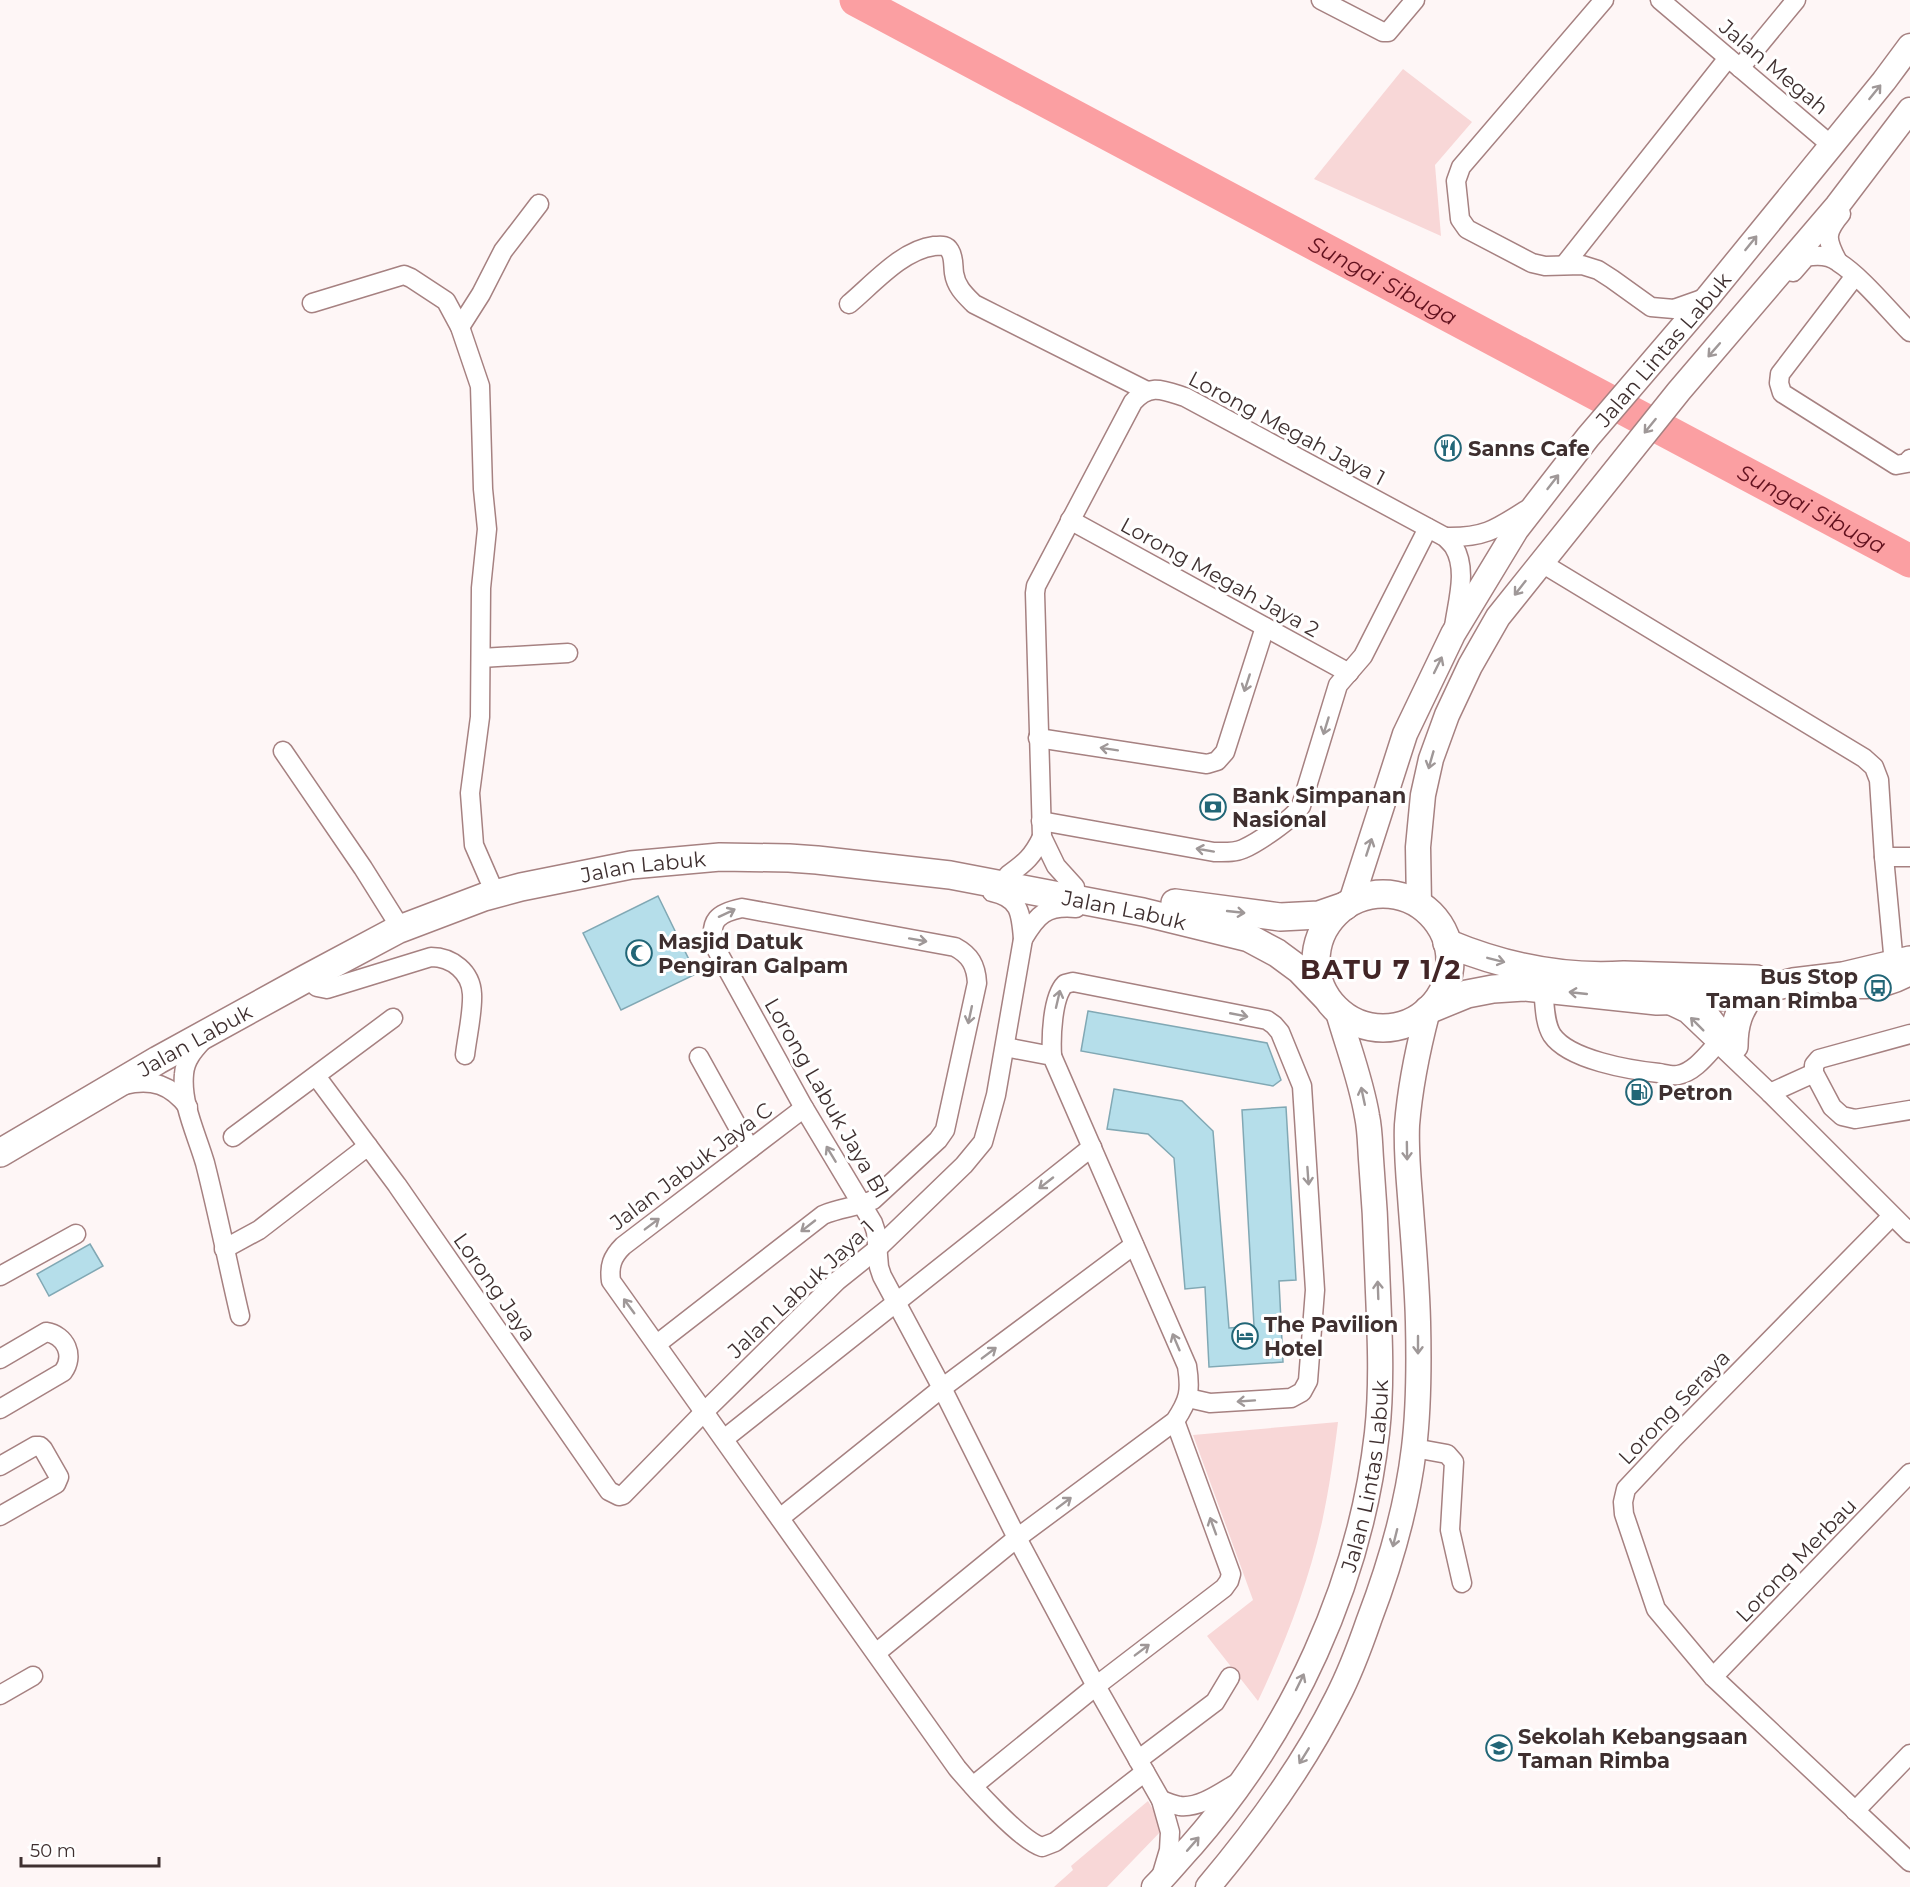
<svg xmlns="http://www.w3.org/2000/svg" width="1910" height="1887" viewBox="0 0 1910 1887" font-family="Montserrat,sans-serif">
<rect width="100%" height="100%" fill="#fef6f6"/>
<g fill="#f8d7d7">
<polygon points="1403,69 1472,122 1435,165 1441,236 1314,179"/>
<path d="M1338,1422C1334,1455 1329,1490 1322,1522C1308,1584 1285,1644 1258,1701L1207,1636L1253,1600L1193,1435Z"/>
<polygon points="1148,1801 1164,1828 1107,1887 1054,1887 1073,1870 1071,1866"/>
</g>
<g fill="none" stroke-linecap="round" stroke-linejoin="round">
<path stroke="#fb9fa2" stroke-width="33" id="s1" d="M856,0L1910,561"/>
</g>
<g fill="#b5deea" stroke="#81a8b4" stroke-width="1.5">
<polygon points="658,896 696,974 621,1010 583,933"/>
<polygon points="1088,1011 1267,1043 1281,1080 1273,1086 1081,1051"/>
<polygon points="1114,1089 1182,1101 1213,1131 1229,1328 1254,1326 1242,1110 1286,1107 1296,1280 1279,1281 1283,1362 1209,1367 1205,1287 1185,1289 1174,1158 1148,1134 1107,1129"/>
<polygon points="90,1244 103,1266 49,1296 37,1274"/>
</g>
<g fill="none" stroke-linecap="round" stroke-linejoin="round">
<g stroke="#a68181" stroke-width="21">
<g id="minor">
<polyline points="1321,0 1383,32 1388,32 1415,0"/>
<polyline points="1604,0 1461,167 1456,181 1460,219 1467,229 1532,263 1545,266 1582,265 1598,270 1612,279 1651,307 1674,309 1708,297"/>
<polyline points="1660,0 1831,145"/>
<polyline points="1740,68 1796,0"/>
<path d="M1837,260C1826,239 1825,233 1841,214"/>
<polyline points="1565,264 1728,58"/>
<path d="M1793,272L1806,257C1817,255 1829,255 1838,262C1862,277 1889,311 1910,332"/>
<polyline points="1855,276 1780,374 1779,383 1782,393 1896,465 1907,463 1910,459"/>
<polyline points="312,303 404,275 411,278 446,301 460,327 480,386 483,489 487,529 481,588 480,717 470,793 474,845 491,884"/>
<path d="M849,304C873,284 902,250 934,246C940,246 946,244 950,251C954,257 953,266 954,273C956,287 965,295 974,304L1145,390"/>
<polyline points="460,327 481,294 503,251 539,204"/>
<polyline points="1070,520 1349,673"/>
<path d="M1445,537C1483,538 1495,530 1526,510"/>
<polyline points="1540,562 1864,758 1874,767 1879,780 1884,857 1894,964"/>
<polyline points="481,658 568,653"/>
<polyline points="1038,738 1207,764 1217,761 1225,752 1265,627"/>
<polyline points="283,751 363,868 395,919"/>
<path d="M1041,821L1214,852C1224,852 1234,853 1243,849C1257,843 1293,819 1301,806L1338,685L1363,656L1428,528"/>
<polyline points="1884,857 1910,857"/>
<path d="M1008,875C1025,863 1033,856 1042,837"/>
<path d="M1075,887L1056,866L1042,837L1035,593L1036,586L1133,402C1150,383 1163,390 1185,397L1445,537C1448,540 1452,544 1454,547C1468,570 1457,603 1454,627"/>
<path d="M1023,939C1037,915 1046,905 1076,908"/>
<path d="M307,978L317,987L327,989L431,957C452,957 471,972 472,994C473,1012 467,1037 465,1055"/>
<path d="M1825,986C1857,990 1881,993 1910,976"/>
<path d="M1543,989C1545,1004 1544,1022 1552,1035C1569,1060 1630,1070 1659,1073C1665,1074 1672,1076 1678,1075C1694,1072 1706,1056 1717,1044"/>
<polyline points="1699,1000 1736,1048"/>
<polyline points="1667,1004 1686,1013 1770,1093 1910,1233"/>
<polyline points="1910,1034 1819,1059 1814,1065 1814,1073 1832,1107 1842,1116 1855,1119 1910,1110"/>
<path d="M204,1039C195,1049 185,1059 184,1074C181,1104 197,1135 205,1163C218,1214 228,1265 240,1316"/>
<path d="M1052,1056C1051,1038 1052,997 1065,984L1073,982L1267,1020L1274,1025L1280,1032L1302,1086L1315,1290L1308,1381L1302,1392L1291,1398L1210,1403L1188,1398"/>
<polyline points="699,1057 750,1149"/>
<polyline points="316,1076 368,1146"/>
<path d="M124,1085C152,1078 171,1085 188,1107"/>
<polyline points="1770,1093 1814,1073"/>
<path d="M804,1108L623,1246C612,1257 609,1266 611,1281L957,1768C972,1786 1021,1841 1042,1847L1055,1842L1145,1772"/>
<polyline points="233,1137 393,1018"/>
<polyline points="1892,1216 1672,1440 1626,1489 1623,1502 1624,1514 1656,1609 1713,1677 1910,1862"/>
<path d="M224,1249L259,1230L368,1146L397,1185L609,1491L619,1496L623,1495L705,1411L837,1281L877,1249L964,1165L983,1142L996,1095L1023,939C1021,913 1020,898 992,892"/>
<polyline points="0,1276 76,1234"/>
<path d="M657,1344L823,1215C839,1208 857,1207 873,1200L938,1140L945,1130L977,983C976,965 970,955 955,947L742,908C718,913 709,920 714,945L804,1108L873,1223L876,1232L879,1267L882,1276L942,1388L1017,1538L1096,1686L1161,1800L1170,1832L1169,1850L1161,1877"/>
<path d="M0,1359L46,1332C66,1335 75,1356 63,1372L0,1409"/>
<polyline points="724,1439 1092,1147"/>
<polyline points="1414,1448 1447,1454 1454,1462 1450,1530 1462,1583"/>
<polyline points="0,1466 35,1446 40,1446 43,1449 59,1477 56,1484 0,1516"/>
<polyline points="780,1518 942,1388 1134,1245"/>
<path d="M876,1653L1017,1538L1175,1421C1189,1400 1191,1391 1187,1366L1052,1056L1005,1047"/>
<polyline points="1713,1677 1910,1473"/>
<polyline points="0,1695 33,1676"/>
<polyline points="1138,1760 1215,1702 1230,1677"/>
<polyline points="973,1786 1096,1686 1224,1588 1229,1581 1231,1574 1175,1421"/>
<path d="M1161,1800C1167,1802 1174,1805 1180,1806C1200,1808 1220,1793 1237,1783"/>
<polyline points="1855,1811 1910,1754"/>
</g>
</g>
<g stroke="#a68181" stroke-width="27">
<g id="major">
<path id="s2" d="M1351,902L1405,734L1453,634L1516,530L1588,437L1708,297L1884,81L1910,46"/>
<polyline points="1419,905 1418,847 1423,795 1431,759 1447,715 1470,666 1498,617 1679,391 1837,206 1910,110"/>
<path id="s3" d="M1154,1887C1167,1874 1179,1859 1192,1845C1292,1731 1360,1584 1377,1433C1383,1378 1379,1322 1377,1267C1376,1231 1374,1195 1371,1159C1370,1145 1370,1130 1367,1116C1361,1080 1348,1047 1338,1012"/>
<path d="M1208,1887C1257,1829 1303,1766 1337,1698C1350,1673 1360,1646 1369,1620C1390,1565 1407,1507 1414,1448C1419,1407 1419,1363 1418,1322C1417,1280 1413,1238 1410,1196C1408,1172 1406,1149 1407,1125C1410,1087 1418,1048 1428,1010"/>
</g>
</g>
<g stroke="#a68181" stroke-width="30">
<g id="highway">
<circle cx="1383" cy="961" r="67"/>
<polyline points="1175,903 1280,917 1319,915 1345,906"/>
<path d="M1447,943C1502,966 1564,979 1624,975L1756,979"/>
<polyline points="1428,1010 1467,994 1493,989 1524,987 1657,1001 1699,1000 1753,992 1793,982 1843,976 1910,960"/>
<path d="M1734,1046C1734,1024 1739,1009 1753,992"/>
<path id="s4" d="M0,1153L158,1060L307,978L397,930L484,897L521,887L631,865L720,857L789,858L817,860L950,875L1143,912L1249,938L1277,953L1300,970L1325,996"/>
</g>
</g>
<use href="#minor" stroke="#fff" stroke-width="18"/>
<use href="#major" stroke="#fff" stroke-width="24"/>
<use href="#highway" stroke="#fff" stroke-width="27"/>
</g>
<defs><path id="oneway-shaft" d="M-6 0H5M1.5-3L5.5 0L1.5 3" fill="none" stroke-width="1.6" stroke-linecap="round" stroke-linejoin="round" transform="scale(1.5)"/></defs>
<g stroke="#9f9898">
<use href="#oneway-shaft" transform="translate(1875 92) rotate(-51)"/>
<use href="#oneway-shaft" transform="translate(1751 243) rotate(-51)"/>
<use href="#oneway-shaft" transform="translate(1714 350) rotate(131)"/>
<use href="#oneway-shaft" transform="translate(1650 426) rotate(129)"/>
<use href="#oneway-shaft" transform="translate(1553 482) rotate(-52)"/>
<use href="#oneway-shaft" transform="translate(1520 588) rotate(128)"/>
<use href="#oneway-shaft" transform="translate(1438 665) rotate(-64)"/>
<use href="#oneway-shaft" transform="translate(1247 683) rotate(108)"/>
<use href="#oneway-shaft" transform="translate(1326 726) rotate(107)"/>
<use href="#oneway-shaft" transform="translate(1109 749) rotate(-171)"/>
<use href="#oneway-shaft" transform="translate(1431 760) rotate(106)"/>
<use href="#oneway-shaft" transform="translate(1369 847) rotate(-72)"/>
<use href="#oneway-shaft" transform="translate(1205 850) rotate(-170)"/>
<use href="#oneway-shaft" transform="translate(1236 912) rotate(6)"/>
<use href="#oneway-shaft" transform="translate(727 913) rotate(-25)"/>
<use href="#oneway-shaft" transform="translate(918 940) rotate(10)"/>
<use href="#oneway-shaft" transform="translate(1496 960) rotate(14)"/>
<use href="#oneway-shaft" transform="translate(1578 993) rotate(-174)"/>
<use href="#oneway-shaft" transform="translate(1058 999) rotate(-77)"/>
<use href="#oneway-shaft" transform="translate(970 1015) rotate(102)"/>
<use href="#oneway-shaft" transform="translate(1239 1015) rotate(11)"/>
<use href="#oneway-shaft" transform="translate(1697 1024) rotate(-135)"/>
<use href="#oneway-shaft" transform="translate(1363 1096) rotate(-102)"/>
<use href="#oneway-shaft" transform="translate(1407 1151) rotate(89)"/>
<use href="#oneway-shaft" transform="translate(831 1154) rotate(-121)"/>
<use href="#oneway-shaft" transform="translate(1308 1176) rotate(86)"/>
<use href="#oneway-shaft" transform="translate(1046 1183) rotate(142)"/>
<use href="#oneway-shaft" transform="translate(652 1224) rotate(-37)"/>
<use href="#oneway-shaft" transform="translate(808 1226) rotate(142)"/>
<use href="#oneway-shaft" transform="translate(1378 1290) rotate(-92)"/>
<use href="#oneway-shaft" transform="translate(629 1306) rotate(-126)"/>
<use href="#oneway-shaft" transform="translate(1176 1342) rotate(-113)"/>
<use href="#oneway-shaft" transform="translate(1418 1345) rotate(90)"/>
<use href="#oneway-shaft" transform="translate(989 1353) rotate(-37)"/>
<use href="#oneway-shaft" transform="translate(1246 1401) rotate(176)"/>
<use href="#oneway-shaft" transform="translate(1064 1503) rotate(-37)"/>
<use href="#oneway-shaft" transform="translate(1213 1526) rotate(-110)"/>
<use href="#oneway-shaft" transform="translate(1395 1538) rotate(104)"/>
<use href="#oneway-shaft" transform="translate(1142 1650) rotate(-37)"/>
<use href="#oneway-shaft" transform="translate(1300 1682) rotate(-64)"/>
<use href="#oneway-shaft" transform="translate(1304 1756) rotate(122)"/>
<use href="#oneway-shaft" transform="translate(1193 1844) rotate(-49)"/>
</g>
<defs>
<g id="restaurant-ring" transform="scale(1.35)"><circle r="9.5" fill="#fff" stroke="#267" stroke-width="1.5"/><path d="M-5-6h1v4h1v-4h1v4h1v-4h1v5L-1.5 .5V6h-2V.5L-5-1ZM5-6V6H3V1.5H1.5Q1.5-4 5-6Z" fill="#267"/></g>
<g id="bank-ring" transform="scale(1.35)"><circle r="9.5" fill="#fff" stroke="#267" stroke-width="1.5"/><path d="M-6-4H6V4H-6ZM0-2.3a2.3 2.3 0 1 0 0 4.6a2.3 2.3 0 1 0 0-4.6Z" fill="#267"/></g>
<g id="mosque-ring" transform="scale(1.35)"><circle r="9.5" fill="#fff" stroke="#267" stroke-width="1.5"/><path d="M3.5-4.9A6 6 0 1 0 3.5 4.9A5 5 0 1 1 3.5-4.9Z" fill="#267"/></g>
<g id="bus-ring" transform="scale(1.35)"><circle r="9.5" fill="#fff" stroke="#267" stroke-width="1.5"/><path d="M-5-6H5V4H4V6H2V4H-2V6H-4V4H-5ZM-3.5-4V0h7V-4ZM-3.5 1.2v1.5H-2V1.2ZM2 1.2v1.5H3.5V1.2Z" fill="#267"/></g>
<g id="fuel-ring" transform="scale(1.35)"><circle r="9.5" fill="#fff" stroke="#267" stroke-width="1.5"/><path d="M-5.5-6h7V0h2V4h1.3V-2.5L3-4.5l.8-.8L6-3V5H2.5V1h-1V6h-7ZM-4.2-4.7v3.2H.2V-4.7Z" fill="#267"/></g>
<g id="hotel-ring" transform="scale(1.35)"><circle r="9.5" fill="#fff" stroke="#267" stroke-width="1.5"/><path d="M-6-4.5h1.5V1H6V5H4.5V3h-9V5H-6ZM-4 0a1.8 1.8 0 1 1 3.6 0ZM.5 0V-2.5h3Q6-2.5 6 0Z" fill="#267"/></g>
<g id="school-ring" transform="scale(1.35)"><circle r="9.5" fill="#fff" stroke="#267" stroke-width="1.5"/><path d="M0-5L7-2L0 1L-7-2ZM-4 1L0 2.5L4 1V4Q0 6-4 4Z" fill="#267"/></g>
</defs>
<g fill-rule="evenodd">
<use href="#restaurant-ring" x="1448" y="448"/>
<use href="#bank-ring" x="1213" y="807"/>
<use href="#mosque-ring" x="639" y="953"/>
<use href="#bus-ring" x="1878" y="988"/>
<use href="#fuel-ring" x="1639" y="1092"/>
<use href="#hotel-ring" x="1245" y="1336"/>
<use href="#school-ring" x="1499" y="1748"/>
</g>
<g text-anchor="middle" dominant-baseline="central" stroke-width="6" stroke-linejoin="round" paint-order="stroke">
<g font-size="21" fill="#3f3030" stroke="#fff">
<text transform="translate(1774 67) rotate(40)">Jalan Megah</text>
<text stroke="none"><textPath href="#s2" startOffset="642">Jalan Lintas Labuk</textPath></text>
<text transform="translate(1287 428) rotate(28)">Lorong Megah Jaya 1</text>
<text transform="translate(1220 577) rotate(29)">Lorong Megah Jaya 2</text>
<text stroke="none"><textPath href="#s4" startOffset="711">Jalan Labuk</textPath></text>
<text stroke="none"><textPath href="#s4" startOffset="1197">Jalan Labuk</textPath></text>
<text stroke="none"><textPath href="#s4" startOffset="225">Jalan Labuk</textPath></text>
<text transform="translate(827 1098) rotate(60)">Lorong Labuk Jaya B1</text>
<text transform="translate(691 1166) rotate(-37)">Jalan Jabuk Jaya C</text>
<text transform="translate(495 1287) rotate(55)">Lorong Jaya</text>
<text transform="translate(801 1289) rotate(-43)">Jalan Labuk Jaya 1</text>
<text transform="translate(1674 1407) rotate(-46)">Lorong Seraya</text>
<text stroke="none"><textPath href="#s3" startOffset="471">Jalan Lintas Labuk</textPath></text>
<text transform="translate(1796 1560) rotate(-46)">Lorong Merbau</text>
</g>
<g font-size="21" font-weight="bold" fill="#3f3030" stroke="#fff" text-anchor="start">
<text x="1468" y="448">Sanns Cafe</text>
<text x="1232" y="795">Bank Simpanan<tspan x="1232" dy="24">Nasional</tspan></text>
<text x="658" y="941">Masjid Datuk<tspan x="658" dy="24">Pengiran Galpam</tspan></text>
<text x="1858" y="976" text-anchor="end">Bus Stop<tspan x="1858" dy="24">Taman Rimba</tspan></text>
<text x="1658" y="1092">Petron</text>
<text x="1264" y="1324">The Pavilion<tspan x="1264" dy="24">Hotel</tspan></text>
<text x="1518" y="1736">Sekolah Kebangsaan<tspan x="1518" dy="24">Taman Rimba</tspan></text>
</g>
<g font-size="22" font-style="italic" fill="#62111e" stroke="#fff">
<text stroke="none"><textPath href="#s1" startOffset="597">Sungai Sibuga</textPath></text>
<text stroke="none"><textPath href="#s1" startOffset="1083">Sungai Sibuga</textPath></text>
</g>
<g font-size="27" font-weight="bold" letter-spacing="1.5" fill="#422526" stroke="#fff">
<text x="1381" y="969">BATU 7 1/2</text>
</g>
</g>
<path d="M21 1857v9h138v-9" fill="none" stroke="#3f3030" stroke-width="3"/>
<text x="30" y="1857" font-size="18" fill="#3f3030" stroke="#ffffff" stroke-width="4.5" paint-order="stroke">50 m</text>
</svg>
